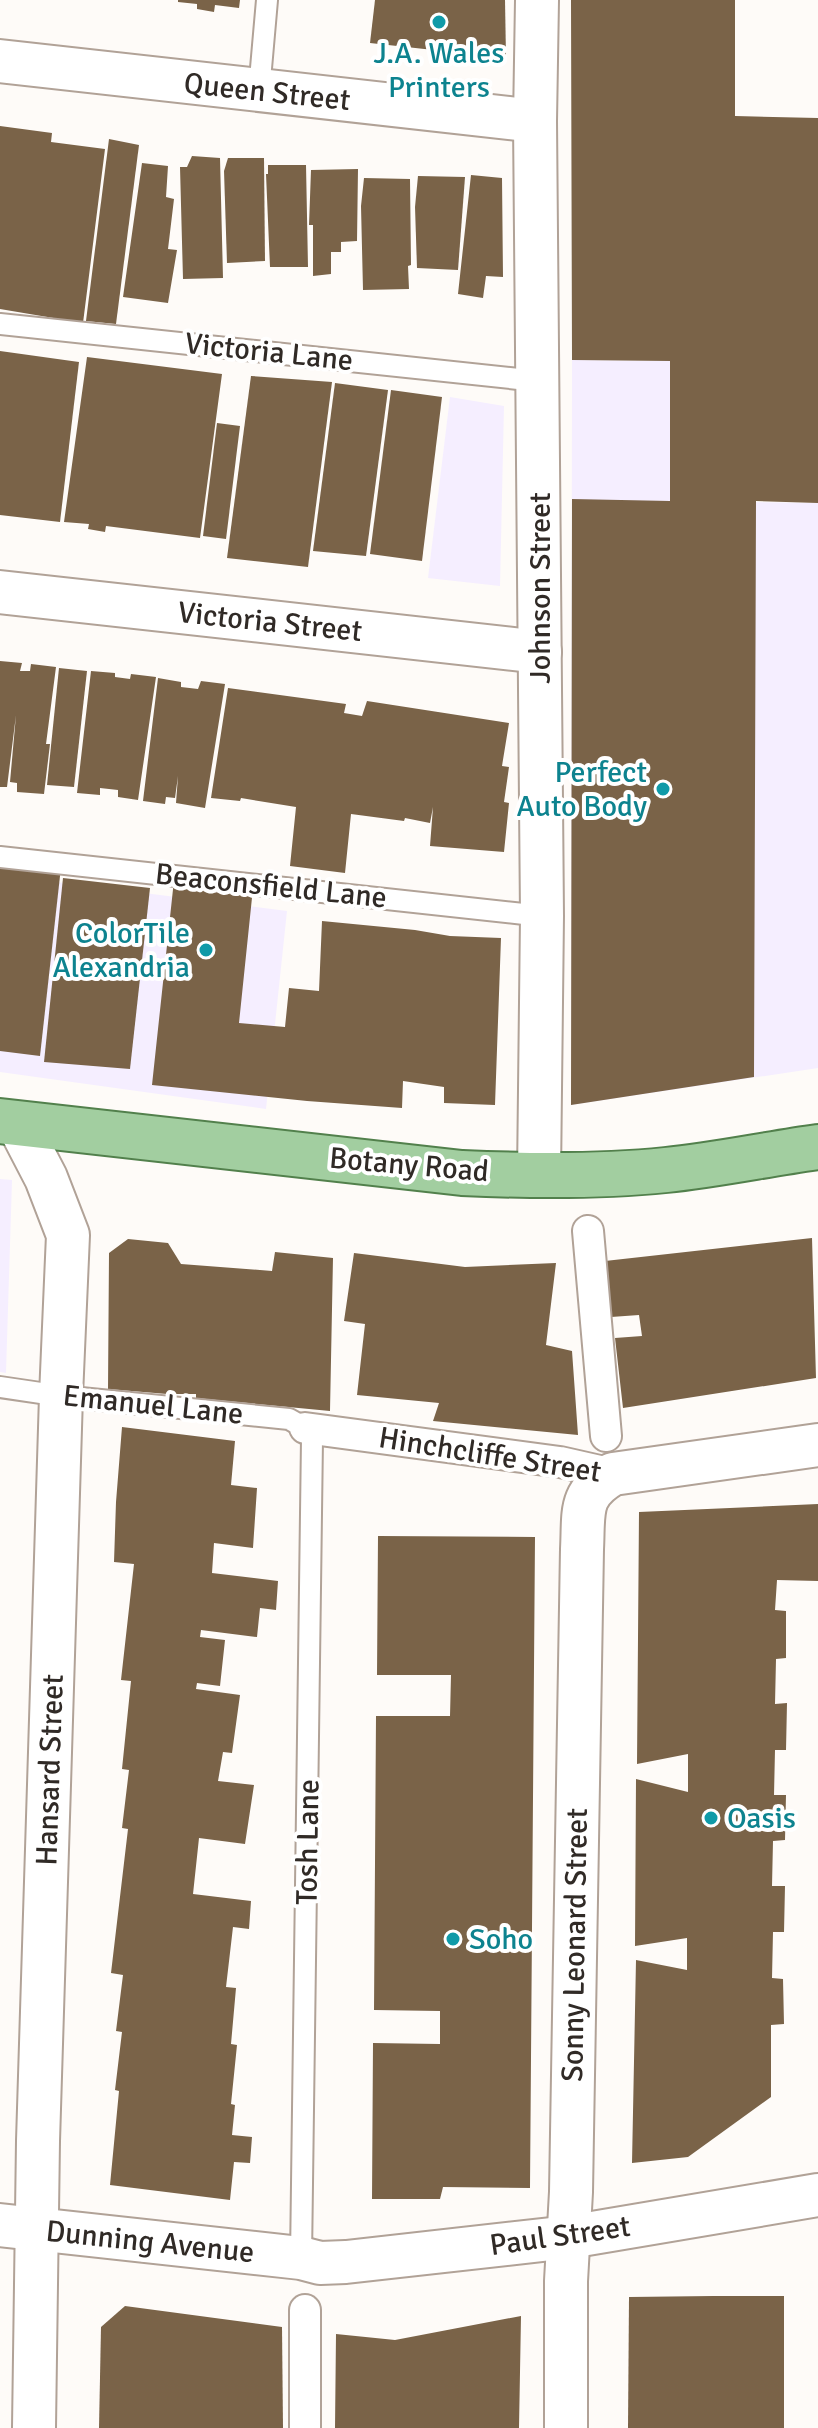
<svg xmlns="http://www.w3.org/2000/svg" width="818" height="2428" viewBox="0 0 818 2428" font-family="Signika,sans-serif">
<rect width="100%" height="100%" fill="#fefbf8"/>
<g fill="#f5eeff">
<polygon points="572,360 670,361 670,501 818,503 818,1068 571,1105"/>
<polygon points="450,397 504,406 500,586 428,578"/>
<polygon points="0,875 287,911 266,1109 0,1072"/>
<polygon points="0,1179 12,1180 6,1373 0,1372"/>
</g>
<g fill="#7a6348">
<polygon points="178,0 240,0 239,8 215,5 214,12 197,9 197,4 178,2"/>
<polygon points="375,0 505,0 506,58 370,43"/>
<polygon points="571,0 735,0 735,116 818,118 818,503 756,501 754,1077 571,1105 572,499 670,501 670,361 572,360"/>
<polygon points="0,126 52,133 51,142 105,149 83,323 0,309"/>
<polygon points="109,139 139,145 116,324 86,321"/>
<polygon points="192,156 220,158 223,278 183,279 180,167 187,167"/>
<polygon points="228,158 264,158 265,261 227,263 224,171"/>
<polygon points="142,163 168,166 166,197 174,199 168,249 177,250 168,303 123,297"/>
<polygon points="268,165 306,165 308,267 270,267 266,174 268,174"/>
<polygon points="358,169 357,241 341,242 341,252 331,252 331,274 313,276 313,225 309,225 311,170"/>
<polygon points="471,175 502,178 503,277 486,276 483,298 458,294"/>
<polygon points="418,176 465,177 458,270 417,268 415,207"/>
<polygon points="364,178 410,179 411,265 408,266 409,289 363,290 361,206"/>
<polygon points="0,351 79,362 60,522 0,515"/>
<polygon points="87,357 222,374 200,538 106,526 105,532 88,529 89,524 64,522"/>
<polygon points="251,376 332,382 308,567 227,558"/>
<polygon points="335,383 388,390 366,556 313,551"/>
<polygon points="391,390 442,397 422,561 370,554"/>
<polygon points="217,423 240,426 226,539 203,536"/>
<polygon points="0,661 22,663 20,671 30,671 31,664 56,667 46,744 50,744 44,794 17,792 17,783 10,782 16,715 7,787 0,787"/>
<polygon points="59,668 87,671 74,787 47,785"/>
<polygon points="91,671 115,673 115,677 130,679 131,674 156,677 138,800 118,797 118,790 100,788 100,795 77,793"/>
<polygon points="158,678 181,682 181,687 198,689 201,681 225,684 205,808 176,803 178,776 175,798 166,797 165,804 143,801"/>
<polygon points="228,688 346,704 344,713 362,716 367,701 509,723 502,766 509,767 504,802 509,803 504,852 430,846 433,807 430,823 405,818 404,821 351,814 345,873 290,866 296,807 241,798 240,801 211,798"/>
<polygon points="0,863 61,867 40,1056 0,1051"/>
<polygon points="63,878 150,888 130,1069 44,1062"/>
<polygon points="174,880 253,888 239,1023 285,1027 289,988 319,991 322,921 415,930 450,936 501,938 495,1105 444,1103 444,1087 403,1081 402,1108 307,1101 152,1085"/>
<polygon points="812,1238 816,1378 623,1408 615,1338 642,1336 639,1315 611,1317 605,1261"/>
<polygon points="128,1239 168,1243 181,1264 272,1271 275,1252 333,1258 330,1411 196,1398 196,1394 167,1394 108,1389 109,1253"/>
<polygon points="354,1253 465,1267 556,1263 546,1345 572,1351 578,1435 433,1421 439,1403 357,1395 365,1324 344,1321"/>
<polygon points="122,1427 235,1441 231,1485 257,1488 253,1548 214,1543 212,1573 278,1581 276,1610 260,1608 257,1637 201,1630 200,1637 225,1640 220,1686 197,1683 196,1689 240,1695 232,1753 223,1752 218,1781 254,1785 245,1844 199,1838 193,1894 251,1901 249,1929 233,1927 226,1987 236,1988 231,2044 237,2045 231,2104 235,2105 232,2135 252,2137 250,2163 234,2162 230,2200 110,2185 119,2091 115,2090 122,2032 116,2031 123,1975 111,1973 128,1829 122,1828 129,1770 122,1769 131,1681 121,1680 134,1564 114,1562 116,1502"/>
<polygon points="818,1504 818,1581 777,1580 775,1610 786,1611 786,1658 776,1659 775,1704 787,1703 786,1750 775,1750 774,1795 786,1795 785,1840 773,1841 772,1886 785,1886 784,1932 773,1932 772,1978 783,1979 784,2024 771,2025 771,2097 688,2157 632,2163 636,1960 687,1970 687,1938 635,1946 636,1779 688,1792 688,1754 637,1764 639,1512"/>
<polygon points="378,1536 535,1537 530,2188 443,2187 440,2199 372,2199 373,2043 440,2044 440,2011 374,2010 376,1716 450,1716 451,1675 377,1675"/>
<polygon points="713,2296 784,2296 784,2428 628,2428 629,2297"/>
<polygon points="125,2306 282,2327 283,2428 99,2428 101,2327"/>
<polygon points="521,2316 519,2428 335,2428 336,2334 395,2340"/>
</g>
<g fill="none" stroke-linecap="round" stroke-linejoin="round">
<g stroke="#b1a297" stroke-width="24">
<g id="service">
<polyline points="259,91 267,0"/>
<polyline points="0,324 538,381"/>
<polyline points="0,857 542,916"/>
<polyline points="0,1387 61,1396 289,1419 305,1428 312,1439 301,2258"/>
</g>
</g>
<g stroke="#b1a297" stroke-width="34">
<g id="pedestrian">
<polyline points="588,1231 606,1436"/>
<polyline points="305,1428 560,1462 613,1474"/>
<polyline points="305,2428 305,2310"/>
</g>
</g>
<g stroke="#b1a297" stroke-width="46">
<g id="minor">
<polyline points="537,0 535,121 542,916 539,1176"/>
<polyline points="0,61 535,121"/>
<polyline points="0,592 540,652"/>
<polyline points="18,1124 46,1178 68,1235 61,1396 38,2141 34,2428"/>
<polyline points="0,2225 301,2258 320,2263 346,2262 569,2237 818,2195"/>
<path d="M566,2428V2281L571,2192L582,1549C584,1512 578,1494 613,1474L818,1445"/>
</g>
</g>
<g stroke="#52804c" stroke-width="48">
<path id="primary" d="M0,1121L462,1173C530,1176 598,1177 666,1170C716,1165 767,1154 818,1147"/>
</g>
<use href="#service" stroke="#fff" stroke-width="20"/>
<use href="#pedestrian" stroke="#fff" stroke-width="30"/>
<use href="#minor" stroke="#fff" stroke-width="42"/>
<use href="#primary" stroke="#a2cea0" stroke-width="44"/>
</g>
<g fill="#0f9aa8" stroke="#fff" stroke-width="3">
<circle cx="439" cy="22" r="8"/>
<circle cx="663" cy="789" r="8"/>
<circle cx="206" cy="950" r="8"/>
<circle cx="711" cy="1818" r="8"/>
<circle cx="453" cy="1939" r="8"/>
</g>
<g text-anchor="middle" dominant-baseline="central" stroke-width="8" stroke-linejoin="round" paint-order="stroke">
<g font-size="30" fill="#0d838f" stroke="#fff" text-anchor="end">
<text x="439" y="53" text-anchor="middle">J.A. Wales<tspan x="439" dy="34">Printers</tspan></text>
<text x="647" y="772">Perfect<tspan x="647" dy="34">Auto Body</tspan></text>
<text x="190" y="933">ColorTile<tspan x="190" dy="34">Alexandria</tspan></text>
<text x="727" y="1818" text-anchor="start">Oasis</text>
<text x="469" y="1939" text-anchor="start">Soho</text>
</g>
<g font-size="30" fill="#302a26" stroke="#fff">
<text transform="translate(267 92) rotate(6)">Queen Street</text>
<text transform="translate(269 352) rotate(6)">Victoria Lane</text>
<text transform="translate(540 588) rotate(-90)">Johnson Street</text>
<text transform="translate(270 622) rotate(6)">Victoria Street</text>
<text transform="translate(271 886) rotate(6)">Beaconsfield Lane</text>
<text transform="translate(409 1165) rotate(5)">Botany Road</text>
<text transform="translate(153 1405) rotate(6)">Emanuel Lane</text>
<text transform="translate(490 1455) rotate(9)">Hinchcliffe Street</text>
<text transform="translate(50 1770) rotate(-88)">Hansard Street</text>
<text transform="translate(308 1842) rotate(-89)">Tosh Lane</text>
<text transform="translate(575 1945) rotate(-89)">Sonny Leonard Street</text>
<text transform="translate(560 2236) rotate(-8)">Paul Street</text>
<text transform="translate(150 2242) rotate(6)">Dunning Avenue</text>
</g>
</g>
</svg>
